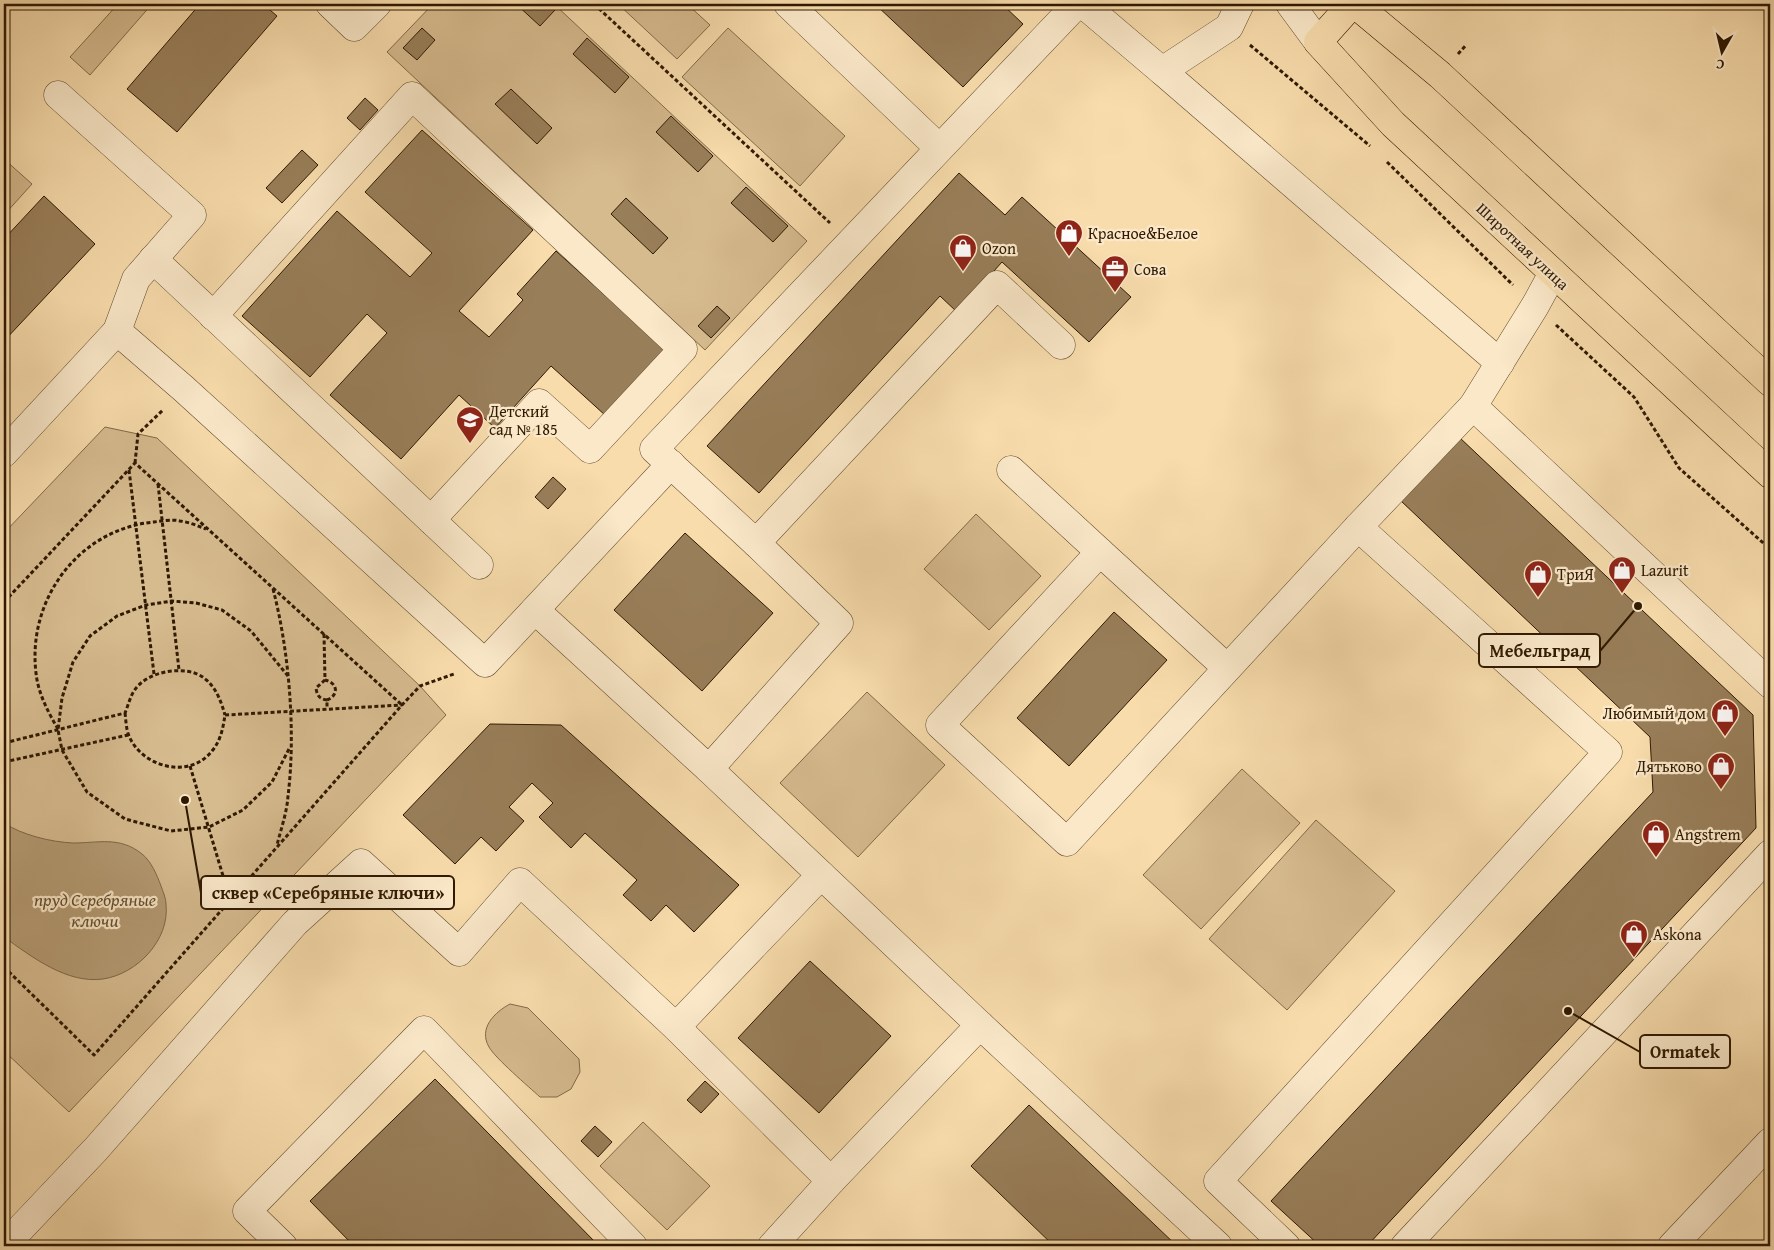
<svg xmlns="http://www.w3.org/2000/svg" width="1774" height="1250" viewBox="0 0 1774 1250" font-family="'Gentium Book Plus',serif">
<rect width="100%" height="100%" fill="#f8dcac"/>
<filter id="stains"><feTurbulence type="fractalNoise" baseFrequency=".004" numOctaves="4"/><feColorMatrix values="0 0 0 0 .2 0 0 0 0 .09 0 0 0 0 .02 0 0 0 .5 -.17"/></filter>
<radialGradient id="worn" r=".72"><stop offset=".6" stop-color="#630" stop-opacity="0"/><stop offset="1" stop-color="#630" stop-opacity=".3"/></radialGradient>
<g fill="#d6bb8f" stroke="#826a48">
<polygon points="118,4 152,4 90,75 70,57"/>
<polygon points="433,4 554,4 807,241 705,350 387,52"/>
<polygon points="618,4 687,4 710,25 677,59"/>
<polygon points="728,28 845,136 800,186 682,77"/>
<polygon points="4,159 32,184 4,215"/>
<polygon points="105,427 157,438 420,686 446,715 69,1112 4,1051 4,533"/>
<polygon points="976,514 1041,576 989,630 924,569"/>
<polygon points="867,692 945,765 858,857 780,783"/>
<polygon points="1242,769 1300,823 1201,929 1143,875"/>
<polygon points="1316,820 1395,891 1287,1010 1209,939"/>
<path d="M510,1004L528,1008L579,1059L580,1072L571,1089L557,1097H540C529,1087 495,1058 489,1047C478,1028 495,1012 510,1004Z"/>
<polygon points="643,1122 710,1186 667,1230 600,1166"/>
</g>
<path fill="#b49a72" stroke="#7f6644" d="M4,823C22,835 51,842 73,843C98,843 120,836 142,854C151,861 157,875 161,886C163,892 166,898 166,904C170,940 137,974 103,979C67,984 32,957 4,937Z"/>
<g fill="#987e59" stroke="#2f1900">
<polygon points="200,4 263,4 277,16 177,132 127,89"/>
<polygon points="516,4 548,4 555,10 540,26"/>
<polygon points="875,4 1002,4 1023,24 963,87"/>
<polygon points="422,28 435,40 417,60 403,48"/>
<polygon points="587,38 629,77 615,93 573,54"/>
<polygon points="511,89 552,128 537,144 495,104"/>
<polygon points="365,98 378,110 360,130 347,118"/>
<polygon points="671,116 713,156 698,172 656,132"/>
<polygon points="422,130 533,230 459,311 489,337 523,300 517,294 556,251 666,350 606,416 551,366 495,428 459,395 401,459 330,395 387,333 367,314 310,377 242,316 337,211 410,277 432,253 365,192"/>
<polygon points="302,150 318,165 282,203 266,188"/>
<polygon points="959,173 1005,215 1022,197 1131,297 1089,342 1002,262 957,312 940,296 759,493 707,446"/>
<polygon points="746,187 788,226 773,242 731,203"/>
<polygon points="44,196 95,244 4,341 4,239"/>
<polygon points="626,198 668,238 653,254 611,214"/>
<polygon points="717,306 730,318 711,338 698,326"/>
<polygon points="1459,437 1753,715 1756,828 1367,1246 1320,1246 1271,1201 1653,792 1650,737 1400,500"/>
<polygon points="553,477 566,489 548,509 535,497"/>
<polygon points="685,533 773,613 702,691 614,610"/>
<polygon points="1114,612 1167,660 1069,766 1017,718"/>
<polygon points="490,724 561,725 739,885 694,932 666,905 651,921 623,895 637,880 585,833 571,848 539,817 553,803 532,783 509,807 524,821 496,851 481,837 455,864 403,815"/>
<polygon points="810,961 891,1036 819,1113 738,1038"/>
<polygon points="435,1079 599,1246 354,1246 310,1201"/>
<polygon points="705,1081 719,1094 701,1113 687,1100"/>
<polygon points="1029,1105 1177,1246 1054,1246 971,1166"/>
<polygon points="595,1126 612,1142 598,1157 581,1141"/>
<polygon points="1770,1233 1770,1246 1758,1246 1766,1238"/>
</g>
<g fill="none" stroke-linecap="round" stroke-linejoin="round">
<g stroke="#614a2b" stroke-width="29">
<g id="minor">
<polyline points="330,4 354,27 377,4"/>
<polyline points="788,4 939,148"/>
<polyline points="1083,4 1162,71 1229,27 1240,4"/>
<polyline points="1290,4 1318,42"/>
<polyline points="1162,71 1500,363"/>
<polyline points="153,259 479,565"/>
<polyline points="1553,273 1535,306 1473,406 1770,684"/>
<polyline points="213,316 412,96 683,349 590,449 539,403 431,520"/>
<polyline points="117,331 184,389 485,663 671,464"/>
<polyline points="1061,345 997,285 756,543 654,449 1077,4"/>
<polyline points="4,453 117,331 136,279 192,215 58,95"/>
<polyline points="1011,470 1100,552"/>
<polyline points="535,610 709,769 839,623 756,543"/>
<polyline points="1227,668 1100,552 940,725 1067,842 1358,527"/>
<polyline points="980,1025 1218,1246"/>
<polyline points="676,1027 831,1181 980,1025 709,769"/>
<polyline points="4,1246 96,1149 295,923 361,863 459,952 520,882 676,1027 821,875"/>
<polyline points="283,1246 247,1211 424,1030 633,1246"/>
<polyline points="772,1246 831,1181"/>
<polyline points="1286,1246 1218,1181 1608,752 1358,527 1473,406"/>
<polyline points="1405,1246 1770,854"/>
<polyline points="1672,1246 1770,1142"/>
</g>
</g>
<g stroke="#2f1900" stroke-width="29">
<g id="major">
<polyline points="1352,4 1318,42 1393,124 1770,474"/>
<polyline points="1355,4 1440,75 1770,382"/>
</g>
</g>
<g stroke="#2f1900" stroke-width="3" stroke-dasharray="4 2.5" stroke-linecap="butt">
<polyline points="594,4 830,223"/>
<polyline points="1250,45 1370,146"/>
<polyline points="1458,54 1466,45"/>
<polyline points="1387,162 1513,285"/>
<polyline points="1556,325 1634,397 1679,468 1770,549"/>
<polyline points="135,463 138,434 163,410"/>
<polyline points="129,470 154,674"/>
<polyline points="158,484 179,670"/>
<path d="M273,589C289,650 296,732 288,796C287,812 281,829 277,845"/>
<polyline points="4,602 135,463 402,705"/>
<path d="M324,634L325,680C338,683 339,695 327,700"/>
<polyline points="288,676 251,631 222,610 196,603 172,601 146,605 117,616 90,636 73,662 62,698 58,730 62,750 87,792 125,819 171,831 209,827 243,810 272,782 290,747"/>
<path d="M325,680L316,688C317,696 320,699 327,700V709"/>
<path d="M125,713C126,720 126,729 129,736C142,767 189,780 212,751C221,740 223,728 225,715L402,705"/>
<path d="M58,729C48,712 38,693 36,673C27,599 79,529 154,522C162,521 172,519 180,521C189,522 198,526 206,529"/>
<path d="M4,743L125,713C128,706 130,697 134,691C146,671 186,664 204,678C216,687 221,701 225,715"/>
<polyline points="4,762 128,735"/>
<polyline points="190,766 230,899"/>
<polyline points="4,967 94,1055 402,705 420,686 454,674"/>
</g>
<use href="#minor" stroke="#fae8c9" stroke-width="28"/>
<use href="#major" stroke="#f8dcac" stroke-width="28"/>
</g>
<defs>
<g id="shop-pin" transform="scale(1.4375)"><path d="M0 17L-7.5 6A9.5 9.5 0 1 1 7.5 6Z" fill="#8f2418" stroke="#fae8c9"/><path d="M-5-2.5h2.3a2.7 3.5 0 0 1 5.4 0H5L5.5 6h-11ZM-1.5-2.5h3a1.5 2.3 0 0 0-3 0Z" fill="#fff"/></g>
<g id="office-pin" transform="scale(1.4375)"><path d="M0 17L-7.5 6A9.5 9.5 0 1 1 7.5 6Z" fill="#8f2418" stroke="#fae8c9"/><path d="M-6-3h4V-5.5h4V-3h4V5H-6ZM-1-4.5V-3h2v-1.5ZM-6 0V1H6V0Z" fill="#fff"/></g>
<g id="school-pin" transform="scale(1.4375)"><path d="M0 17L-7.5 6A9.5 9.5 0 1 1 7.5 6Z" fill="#8f2418" stroke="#fae8c9"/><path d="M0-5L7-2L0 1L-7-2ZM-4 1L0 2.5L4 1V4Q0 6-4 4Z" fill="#fff"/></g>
</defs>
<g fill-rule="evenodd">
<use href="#shop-pin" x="1069" y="233"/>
<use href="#shop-pin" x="963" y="248"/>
<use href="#office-pin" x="1115" y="269"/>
<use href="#school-pin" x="470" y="420"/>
<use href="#shop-pin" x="1622" y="570"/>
<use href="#shop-pin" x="1538" y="574"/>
<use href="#shop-pin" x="1725" y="713"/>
<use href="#shop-pin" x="1721" y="766"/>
<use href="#shop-pin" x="1656" y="834"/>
<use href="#shop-pin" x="1634" y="934"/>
</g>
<g text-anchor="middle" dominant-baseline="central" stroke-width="4.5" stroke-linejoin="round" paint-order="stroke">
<g font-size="16" fill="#2f1900" stroke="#fae8c9" text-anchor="start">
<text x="1088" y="233">Красное&amp;Белое</text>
<text x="982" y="248">Ozon</text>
<text x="1134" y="269">Сова</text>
<text x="489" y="411">Детский<tspan x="489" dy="18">сад № 185</tspan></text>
<text x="1641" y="570">Lazurit</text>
<text x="1557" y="574">ТриЯ</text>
<text x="1706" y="713" text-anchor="end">Любимый дом</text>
<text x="1702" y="766" text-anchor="end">Дятьково</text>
<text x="1675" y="834">Angstrem</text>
<text x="1653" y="934">Askona</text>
</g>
<g font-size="16" fill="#2f1900" stroke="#fae8c9">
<text transform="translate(1523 246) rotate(43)">Широтная улица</text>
</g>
<g font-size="18" font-style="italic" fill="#644d2e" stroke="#fae8c9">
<text x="95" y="899">пруд Серебряные<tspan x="95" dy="21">ключи</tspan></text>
</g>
</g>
<path fill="none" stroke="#2f1900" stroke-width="2" d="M1638 606L1600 651M185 800L201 893M1568 1011L1640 1052"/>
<g fill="#2f1900" stroke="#fae8c9" stroke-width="2">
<circle cx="1638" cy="606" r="5"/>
<circle cx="185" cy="800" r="5"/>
<circle cx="1568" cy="1011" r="5"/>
</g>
<g fill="#fae8c9" stroke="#2f1900" stroke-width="2">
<rect x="1479" y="634" width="121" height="33" rx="5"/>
<rect x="201" y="876" width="253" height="33" rx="5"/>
<rect x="1640" y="1035" width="90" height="33" rx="5"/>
</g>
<g font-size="18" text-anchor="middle" font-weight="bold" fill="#2f1900">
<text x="1540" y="657">Мебельград</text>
<text x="328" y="899">сквер «Серебряные ключи»</text>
<text x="1685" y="1058">Ormatek</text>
</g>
<rect width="1774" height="1250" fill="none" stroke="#f8dcac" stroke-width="20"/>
<rect x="5" y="5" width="1764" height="1240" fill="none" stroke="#2f1900" stroke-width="2.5"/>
<rect x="10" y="10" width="1754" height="1230" fill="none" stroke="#2f1900"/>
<g transform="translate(1722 52) rotate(188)" stroke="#fae8c9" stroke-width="4" paint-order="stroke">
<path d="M0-4L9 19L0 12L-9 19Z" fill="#2f1900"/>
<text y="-8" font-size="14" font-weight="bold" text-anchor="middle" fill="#2f1900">С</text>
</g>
<rect width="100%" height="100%" filter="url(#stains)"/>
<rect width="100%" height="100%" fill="url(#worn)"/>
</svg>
